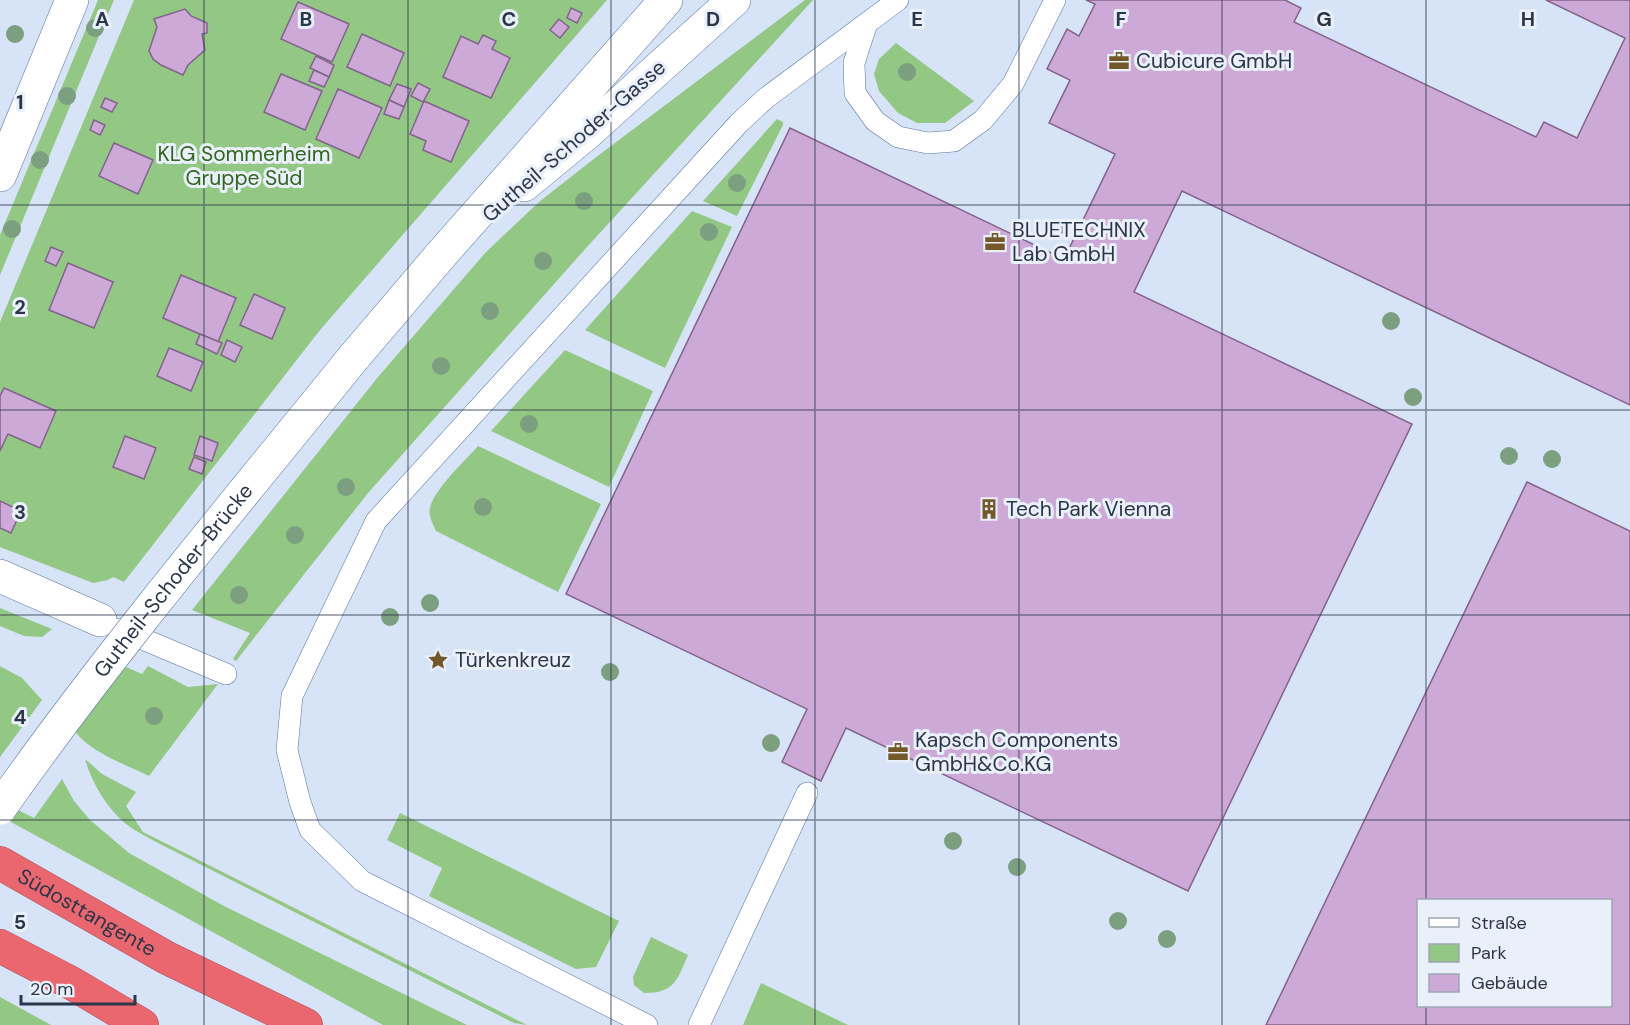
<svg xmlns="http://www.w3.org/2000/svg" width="1630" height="1025" viewBox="0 0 1630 1025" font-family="'DM Sans',sans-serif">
<rect width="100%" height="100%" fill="#d7e4f7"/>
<g fill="#93c784">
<polygon points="98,0 114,0 0,275 0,235"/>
<polygon points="134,0 607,0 320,330 124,582 113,577 108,580 93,583 0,547 0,322"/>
<polygon points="805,0 813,0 587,247 368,493 236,661 233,659 250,633 192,610 378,377 486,252 539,202 595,158"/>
<polygon points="896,43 974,101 945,123 917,123 898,113 879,91 874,74 879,59"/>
<polygon points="777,119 783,122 783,125 737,216 703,201"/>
<polygon points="692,211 732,227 665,368 585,330"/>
<polygon points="565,350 653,391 609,487 491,431"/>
<path d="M478,446L601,504L558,592L436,531C433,524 428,516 430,508C434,489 465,461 478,446Z"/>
<polygon points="0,608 52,629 42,637 24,636 0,626"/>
<path d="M101,656L142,674L148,666L188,687L218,684L149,776C123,763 85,751 71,725Z"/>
<polygon points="0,666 22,678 42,700 0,757"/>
<path d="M85,759L102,774L136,792L126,806L143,832L527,1025L514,1023L156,842C146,836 135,831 126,824C107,808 92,784 85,759Z"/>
<polygon points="62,779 74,801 90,820 129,853 224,906 467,1025 383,1025 0,816 0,801 34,818"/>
<polygon points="400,813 619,921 596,967 576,969 429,896 442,868 387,840"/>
<path d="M651,937L688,955C677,980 675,993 644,993L634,985L633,977Z"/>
<polygon points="761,983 848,1025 743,1025"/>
<polygon points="0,997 51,1025 0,1025"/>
</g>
<g fill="#cca9d7" stroke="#83638d" stroke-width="1.5" fill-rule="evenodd">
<polygon points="1086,0 1285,0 1301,8 1294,22 1536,137 1544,122 1577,138 1625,38 1546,0 1630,0 1630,405 1182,191 1134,292 1412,424 1188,891 846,728 821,781 782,762 807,709 566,594 790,128 1064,259 1115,154 1049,123 1070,80 1047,69 1067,29 1079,36 1095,4"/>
<polygon points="298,2 349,24 332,62 281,39"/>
<polygon points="571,8 582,13 577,23 567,18"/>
<polygon points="185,9 191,16 207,23 207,33 202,34 205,50 188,65 183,75 161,65 153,59 149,51 157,27 154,19"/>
<polygon points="559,19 569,27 560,38 550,30"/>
<polygon points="362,34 404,53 390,86 347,67"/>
<polygon points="483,35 496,41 492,49 510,58 491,98 443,77 461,36 478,44"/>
<polygon points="316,56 334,65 329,77 310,68"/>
<polygon points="314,70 329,77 324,87 309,81"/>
<polygon points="281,74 322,91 305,130 264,112"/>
<polygon points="418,83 430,89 423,102 411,96"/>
<polygon points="397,84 411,89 404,107 389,100"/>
<polygon points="338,89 382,108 359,158 316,139"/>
<polygon points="105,98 117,103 112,112 101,107"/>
<polygon points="389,100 404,107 399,119 384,114"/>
<polygon points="424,101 469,121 451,162 423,150 426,141 410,134"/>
<polygon points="94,120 105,125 100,135 90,130"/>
<polygon points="114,143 153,160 138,194 99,176"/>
<polygon points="51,247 63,252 56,266 45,261"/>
<polygon points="68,263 113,282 94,328 49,310"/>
<polygon points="181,275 236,298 218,342 163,318"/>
<polygon points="254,294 285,308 272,339 240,325"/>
<polygon points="200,334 222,343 217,354 196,344"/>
<polygon points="227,340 242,347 235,362 221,355"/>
<polygon points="169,348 203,362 191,391 157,376"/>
<polygon points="4,388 56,411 40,448 8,434 0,451 0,396"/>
<polygon points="125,436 156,448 144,479 113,467"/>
<polygon points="200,436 218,443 212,461 194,455"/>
<polygon points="194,457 206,462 202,474 189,469"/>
<path d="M1527,482L1630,531V1025H1266ZM1418,900H1610V1006H1418Z"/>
<polygon points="0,501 21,511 11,533 0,528"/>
</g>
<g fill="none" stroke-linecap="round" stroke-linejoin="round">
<g stroke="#58749f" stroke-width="22">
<g id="service">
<polyline points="866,26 854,63 855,93 875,121 898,137 928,143 954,141 983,120 1013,84 1055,0"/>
<polyline points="119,629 226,674"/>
<polyline points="647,1025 362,881 310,830 300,802 287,750 292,696 376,521 739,123 766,98 898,0"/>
<polyline points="699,1025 807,793"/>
</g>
</g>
<g stroke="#58749f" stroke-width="34">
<g id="minor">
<polyline points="0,175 72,0"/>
<polyline points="0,576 100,620"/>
</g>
</g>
<g stroke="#58749f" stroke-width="34">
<g id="tertiary">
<polyline points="524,185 587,133 734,0"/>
<polyline points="354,357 440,256 666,0"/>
</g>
</g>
<g stroke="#a75662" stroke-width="34">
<g id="motorway">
<path id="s1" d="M0,863L167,958L306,1025"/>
<polyline points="0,946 73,984 142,1025"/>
</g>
</g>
<use href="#service" stroke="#fff" stroke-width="21"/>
<use href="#minor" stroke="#fff" stroke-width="33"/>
<use href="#tertiary" stroke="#fff" stroke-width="33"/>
<use href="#motorway" stroke="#eb6770" stroke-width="33"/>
<g stroke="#58749f" stroke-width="34" stroke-linecap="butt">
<g id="tertiary-bridge">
<path id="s2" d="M0,808C110,652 234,505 354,357"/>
</g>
</g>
<use href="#tertiary-bridge" stroke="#fff" stroke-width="33"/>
</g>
<g fill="#7c9f80">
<circle cx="95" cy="28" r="9"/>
<circle cx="15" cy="34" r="9"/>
<circle cx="907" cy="72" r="9"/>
<circle cx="67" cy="96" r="9"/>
<circle cx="40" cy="160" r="9"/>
<circle cx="737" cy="183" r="9"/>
<circle cx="584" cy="201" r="9"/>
<circle cx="1056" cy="228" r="9"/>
<circle cx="12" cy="229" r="9"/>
<circle cx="709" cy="232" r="9"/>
<circle cx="543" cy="261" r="9"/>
<circle cx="490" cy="311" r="9"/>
<circle cx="1391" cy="321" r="9"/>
<circle cx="441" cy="366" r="9"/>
<circle cx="1413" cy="397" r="9"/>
<circle cx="529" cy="424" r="9"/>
<circle cx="1509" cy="456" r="9"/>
<circle cx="1552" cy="459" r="9"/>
<circle cx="346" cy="487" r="9"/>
<circle cx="483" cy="507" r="9"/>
<circle cx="295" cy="535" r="9"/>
<circle cx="239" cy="595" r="9"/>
<circle cx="430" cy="603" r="9"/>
<circle cx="390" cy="617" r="9"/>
<circle cx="610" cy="672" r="9"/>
<circle cx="154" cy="716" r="9"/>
<circle cx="771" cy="743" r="9"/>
<circle cx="953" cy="841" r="9"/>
<circle cx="1017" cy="867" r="9"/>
<circle cx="1118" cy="921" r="9"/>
<circle cx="1167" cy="939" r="9"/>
</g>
<path fill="none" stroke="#2a3649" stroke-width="1.5" stroke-opacity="0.55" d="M204,0V1025M408,0V1025M611,0V1025M815,0V1025M1019,0V1025M1222,0V1025M1426,0V900M0,205H1630M0,410H1630M0,615H1630M0,820H1630M1426,1006V1025"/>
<defs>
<g id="office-bare" transform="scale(1.62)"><path d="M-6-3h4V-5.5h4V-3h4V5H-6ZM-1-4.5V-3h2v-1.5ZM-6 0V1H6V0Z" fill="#73582a" stroke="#eaf0fa" stroke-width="2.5" paint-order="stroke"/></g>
<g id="building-bare" transform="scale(1.62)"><path d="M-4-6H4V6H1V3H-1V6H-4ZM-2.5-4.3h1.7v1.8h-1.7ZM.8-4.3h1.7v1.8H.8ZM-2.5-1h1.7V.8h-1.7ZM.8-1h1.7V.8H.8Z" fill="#73582a" stroke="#eaf0fa" stroke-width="2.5" paint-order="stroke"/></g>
<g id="sight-bare" transform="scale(1.62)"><path d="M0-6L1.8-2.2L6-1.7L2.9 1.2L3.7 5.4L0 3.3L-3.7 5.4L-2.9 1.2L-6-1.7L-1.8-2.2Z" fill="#73582a" stroke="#eaf0fa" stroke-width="2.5" paint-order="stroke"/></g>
</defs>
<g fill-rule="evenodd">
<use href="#office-bare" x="1119" y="61"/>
<use href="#office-bare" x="995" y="242"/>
<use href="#building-bare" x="989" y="509"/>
<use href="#sight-bare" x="438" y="660"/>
<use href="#office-bare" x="898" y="752"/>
</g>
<g text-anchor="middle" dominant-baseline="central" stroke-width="6" stroke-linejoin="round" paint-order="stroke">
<g font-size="21" fill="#2a3649" stroke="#eaf0fa" text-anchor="start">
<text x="1136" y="61">Cubicure GmbH</text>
<text x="1012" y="230">BLUETECHNIX<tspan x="1012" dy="24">Lab GmbH</tspan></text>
<text x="1006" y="509">Tech Park Vienna</text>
<text x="455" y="660">Türkenkreuz</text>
<text x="915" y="740">Kapsch Components<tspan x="915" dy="24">GmbH&amp;Co.KG</tspan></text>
</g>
<g font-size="21" fill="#2a3649" stroke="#eaf0fa">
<text transform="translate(574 141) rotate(-41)">Gutheil-Schoder-Gasse</text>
<text stroke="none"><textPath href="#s2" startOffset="286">Gutheil-Schoder-Brücke</textPath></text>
<text stroke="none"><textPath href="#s1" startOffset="100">Südosttangente</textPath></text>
</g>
<g font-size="21" fill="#31661e" stroke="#eaf0fa">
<text x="244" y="154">KLG Sommerheim<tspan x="244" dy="24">Gruppe Süd</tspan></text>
</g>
</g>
<g font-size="20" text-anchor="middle" font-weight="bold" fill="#2a3649" stroke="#eaf0fa" stroke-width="6" stroke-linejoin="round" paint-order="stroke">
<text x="102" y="26">A</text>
<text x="306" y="26">B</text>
<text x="509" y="26">C</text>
<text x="713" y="26">D</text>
<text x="917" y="26">E</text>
<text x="1121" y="26">F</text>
<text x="1324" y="26">G</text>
<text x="1528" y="26">H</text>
<text x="20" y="109">1</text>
<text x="20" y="314">2</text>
<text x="20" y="519">3</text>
<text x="20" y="724">4</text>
<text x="20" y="929">5</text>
</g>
<rect x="1417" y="899" width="195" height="108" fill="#eaf0fa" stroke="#9da6b3" stroke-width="1.5"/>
<rect x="1429" y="918" width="30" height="9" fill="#ffffff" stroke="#9da6b3" stroke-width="1.5"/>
<text x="1471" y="929" font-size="18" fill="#2a3649">Straße</text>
<rect x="1429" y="944" width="30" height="18" fill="#93c784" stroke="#9da6b3" stroke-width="1.5"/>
<text x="1471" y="959" font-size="18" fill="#2a3649">Park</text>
<rect x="1429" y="974" width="30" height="18" fill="#cca9d7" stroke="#9da6b3" stroke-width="1.5"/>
<text x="1471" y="989" font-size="18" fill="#2a3649">Gebäude</text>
<path d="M21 995v9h114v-9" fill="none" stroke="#2a3649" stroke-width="3"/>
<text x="30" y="995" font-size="18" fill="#2a3649" stroke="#eaf0fa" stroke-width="4.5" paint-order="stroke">20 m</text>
</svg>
